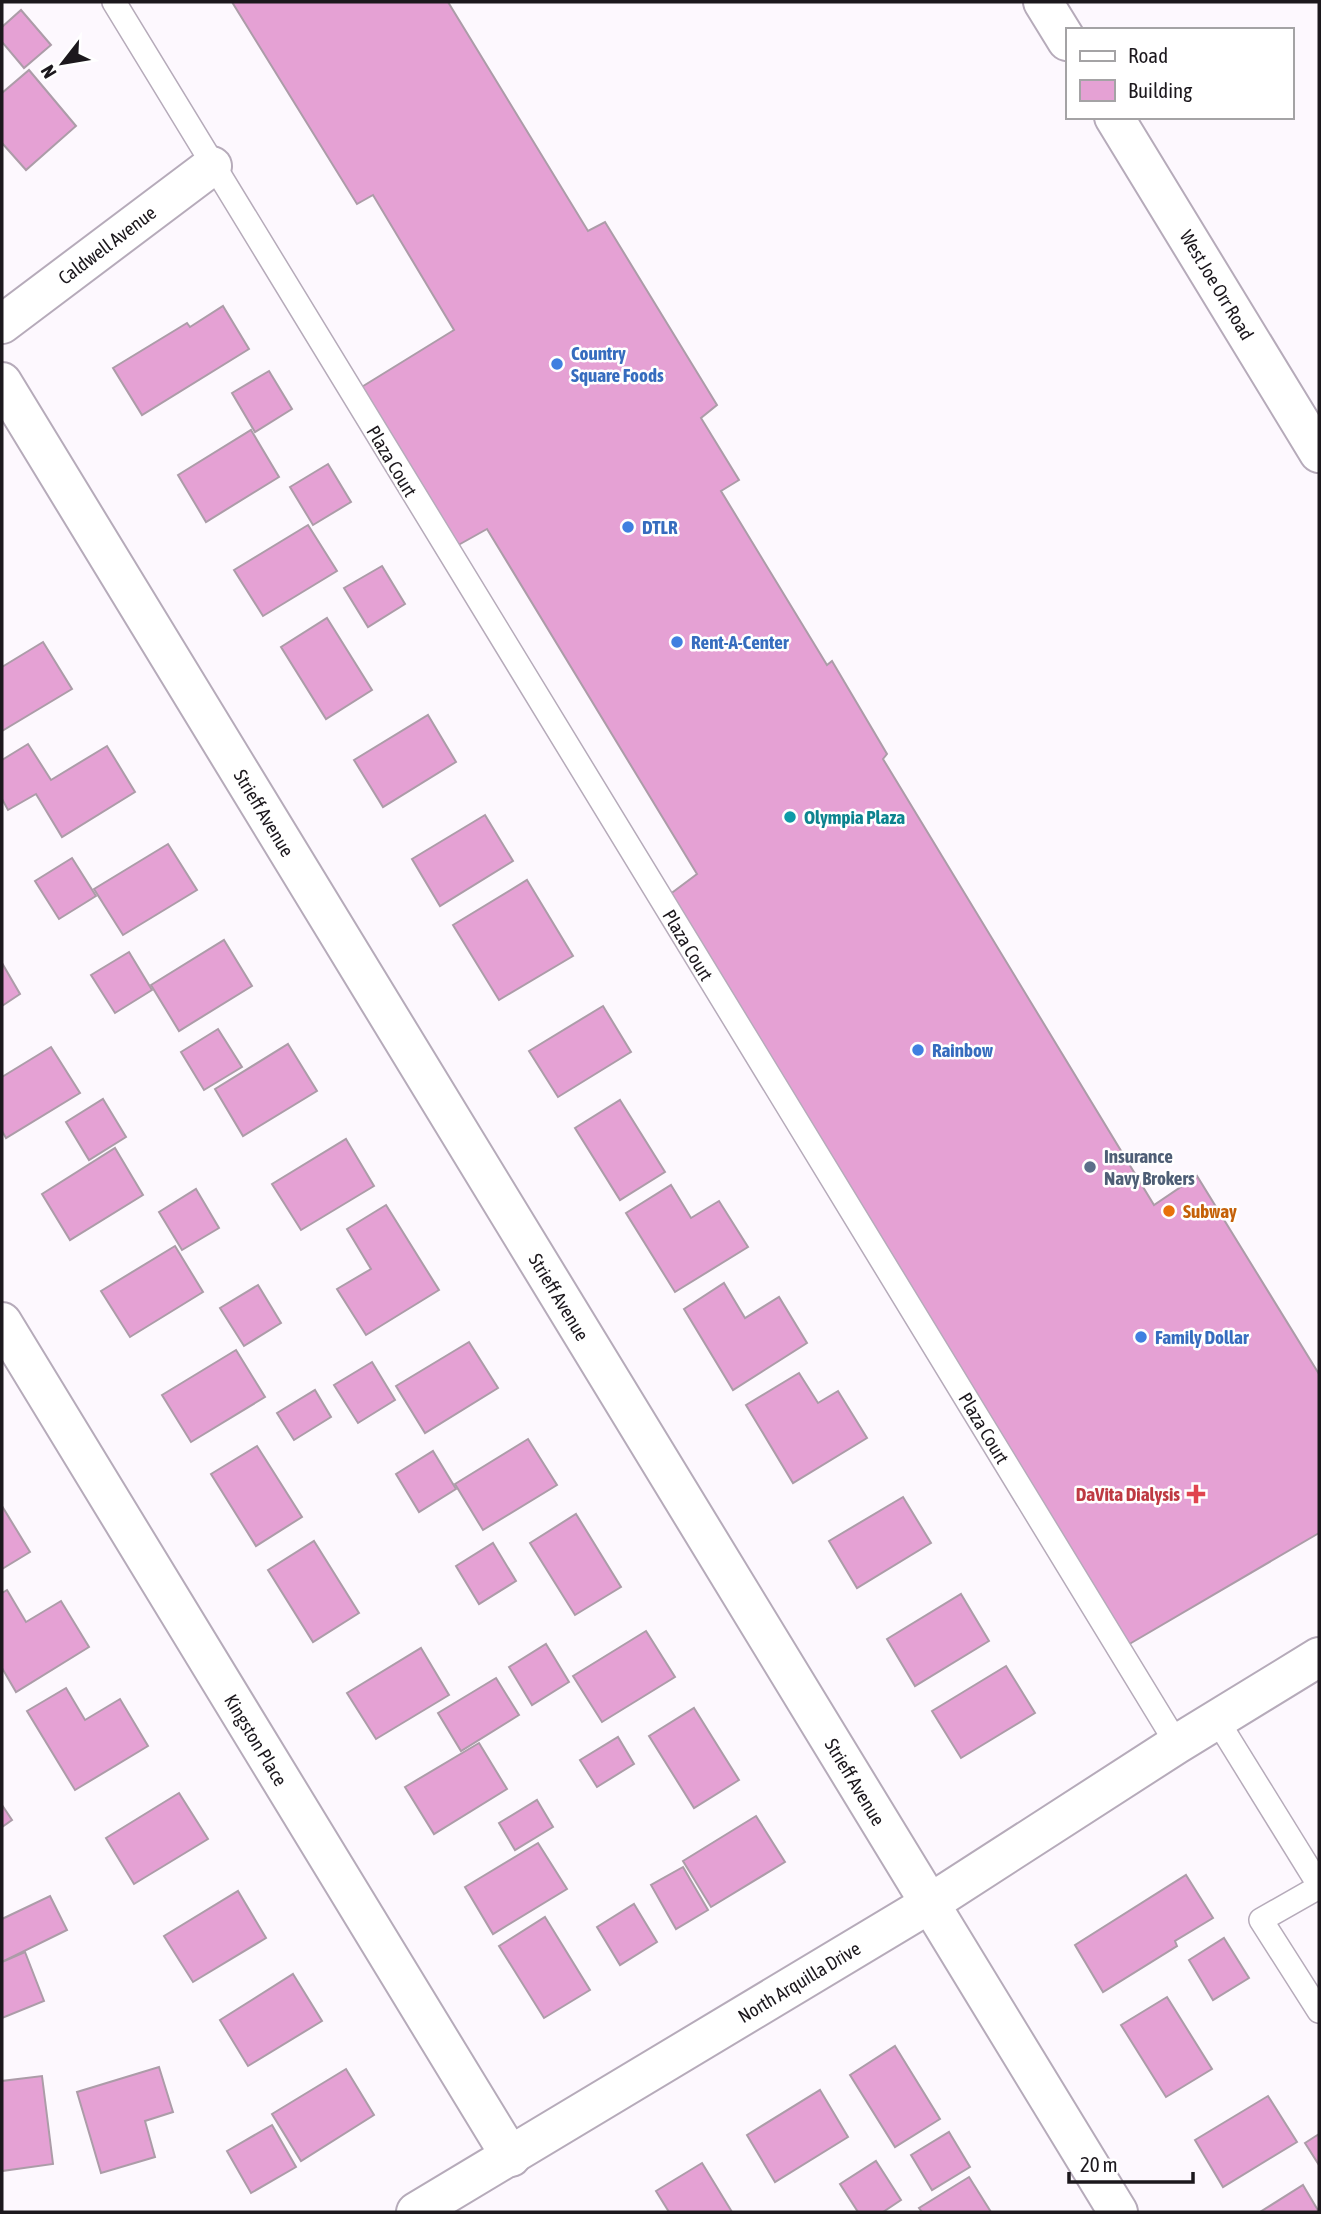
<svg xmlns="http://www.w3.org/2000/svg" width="1321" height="2214" viewBox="0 0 1321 2214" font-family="'Asap Condensed',sans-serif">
<rect width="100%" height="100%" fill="#fdf8fe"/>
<g fill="#e5a1d4" stroke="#ac9ca8" stroke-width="2">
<polygon points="232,2 448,2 588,231 605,222 717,405 701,418 739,480 721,491 827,665 832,661 887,754 883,759 1154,1205 1197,1176 1319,1374 1319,1533 1126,1646 669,895 697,874 487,529 453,548 360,388 454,330 373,195 357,204"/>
<polygon points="21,10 51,45 24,68 2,42 2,27"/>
<polygon points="29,70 76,126 26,170 2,143 2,93"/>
<polygon points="223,306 249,349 142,415 113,368 187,323 190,327"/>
<polygon points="269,371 292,409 255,432 232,393"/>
<polygon points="251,430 279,477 206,522 178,475"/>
<polygon points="328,464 351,502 313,525 290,487"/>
<polygon points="308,525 337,571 263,616 234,570"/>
<polygon points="382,566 405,604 368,627 344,588"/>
<polygon points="327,618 372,690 326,719 281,647"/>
<polygon points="43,642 72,689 2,731 2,667"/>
<polygon points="428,715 456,762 383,807 354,760"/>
<polygon points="28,744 51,780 107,746 135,792 62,837 36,794 8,810 2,799 2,760"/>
<polygon points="485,815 513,861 440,906 412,859"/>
<polygon points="168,844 197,890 123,935 94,889"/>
<polygon points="72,858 96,896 59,919 35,881"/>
<polygon points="527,880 573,956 499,1000 453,925"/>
<polygon points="224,940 252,986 179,1031 151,985"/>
<polygon points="129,952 152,990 115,1013 91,975"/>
<polygon points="2,963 20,994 2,1006"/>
<polygon points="603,1006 631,1052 558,1097 529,1051"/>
<polygon points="218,1029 242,1067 204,1090 181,1052"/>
<polygon points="288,1044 317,1091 243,1136 215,1089"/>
<polygon points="51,1047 80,1093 6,1138 2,1131 2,1077"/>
<polygon points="103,1099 126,1137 89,1160 66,1122"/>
<polygon points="620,1100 665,1172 620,1200 575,1128"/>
<polygon points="346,1139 374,1186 301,1230 272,1184"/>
<polygon points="115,1148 143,1195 70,1240 42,1194"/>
<polygon points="671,1185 691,1218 719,1201 748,1247 675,1292 626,1213"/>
<polygon points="196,1189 219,1228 182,1250 159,1212"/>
<polygon points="386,1205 439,1290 366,1335 337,1289 371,1269 347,1229"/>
<polygon points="175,1246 203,1292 130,1337 101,1291"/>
<polygon points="724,1283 745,1318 779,1297 807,1343 733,1390 684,1309"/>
<polygon points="258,1285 281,1323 244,1346 220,1308"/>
<polygon points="469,1342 498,1388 425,1433 396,1386"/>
<polygon points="236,1350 265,1397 191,1442 162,1395"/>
<polygon points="372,1362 395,1400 358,1423 334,1385"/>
<polygon points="799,1373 818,1403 838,1391 867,1438 793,1483 746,1405"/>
<polygon points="315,1390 331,1417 294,1440 277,1413"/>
<polygon points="528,1439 557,1485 483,1530 455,1484"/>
<polygon points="257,1446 302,1517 256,1546 211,1474"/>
<polygon points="433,1451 456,1489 419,1512 396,1474"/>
<polygon points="903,1497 931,1543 857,1588 829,1541"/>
<polygon points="2,1506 30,1552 2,1569"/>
<polygon points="576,1514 621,1587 575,1615 530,1543"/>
<polygon points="314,1541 359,1613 313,1642 268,1570"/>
<polygon points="493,1543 516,1581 479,1604 456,1566"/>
<polygon points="7,1590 26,1622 61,1601 89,1647 16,1692 2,1668 2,1593"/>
<polygon points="961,1594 989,1641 915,1686 887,1639"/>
<polygon points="646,1631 675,1677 602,1722 573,1676"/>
<polygon points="546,1644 569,1682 532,1705 509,1667"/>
<polygon points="421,1648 449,1695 376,1739 347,1693"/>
<polygon points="1006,1666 1035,1713 961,1758 932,1711"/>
<polygon points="496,1678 519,1715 461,1751 438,1713"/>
<polygon points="66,1688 85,1720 120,1699 148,1746 75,1790 27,1711"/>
<polygon points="694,1708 739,1780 694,1808 649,1736"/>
<polygon points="618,1737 634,1764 597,1787 580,1760"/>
<polygon points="479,1743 507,1789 434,1834 405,1787"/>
<polygon points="179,1793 208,1839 134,1884 106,1838"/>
<polygon points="537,1800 553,1827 515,1850 499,1823"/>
<polygon points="2,1805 12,1820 2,1827"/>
<polygon points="756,1816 785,1862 711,1907 683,1861"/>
<polygon points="538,1843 567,1889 493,1934 465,1887"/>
<polygon points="683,1867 708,1910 676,1929 651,1885"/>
<polygon points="1186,1875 1213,1918 1175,1941 1177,1946 1103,1992 1075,1945"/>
<polygon points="238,1891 266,1938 193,1982 164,1936"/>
<polygon points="50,1896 67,1930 2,1962 2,1919"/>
<polygon points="634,1904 657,1942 620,1965 597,1927"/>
<polygon points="545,1917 590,1990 544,2018 499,1946"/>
<polygon points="1224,1938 1249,1978 1213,2000 1189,1960"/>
<polygon points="25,1952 44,2001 2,2018 2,1962"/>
<polygon points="293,1974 322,2021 248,2066 220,2020"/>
<polygon points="1167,1997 1212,2069 1166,2097 1121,2025"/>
<polygon points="895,2046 940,2119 895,2147 850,2075"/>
<polygon points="159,2067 173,2112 145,2121 155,2157 101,2173 77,2092"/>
<polygon points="346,2069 374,2115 301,2161 272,2114"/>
<polygon points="42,2076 53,2164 2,2171 2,2081"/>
<polygon points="820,2090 848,2137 775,2182 747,2135"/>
<polygon points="1268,2096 1297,2142 1223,2187 1195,2140"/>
<polygon points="272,2125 296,2167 251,2193 227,2151"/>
<polygon points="949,2132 970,2167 932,2190 911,2155"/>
<polygon points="1319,2134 1319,2165 1305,2143"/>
<polygon points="876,2161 901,2200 883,2212 858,2212 840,2184"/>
<polygon points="702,2163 732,2212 669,2212 656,2191"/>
<polygon points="969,2177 991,2212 922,2212 919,2208"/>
<polygon points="1303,2185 1319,2212 1260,2212"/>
</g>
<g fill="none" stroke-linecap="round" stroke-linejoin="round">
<g stroke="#b6abba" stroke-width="26">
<g id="service">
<polyline points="114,2 1177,1744"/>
<polyline points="1217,1720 1319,1885"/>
<polyline points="1319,1887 1261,1920 1319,2011"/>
</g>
</g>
<g stroke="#b6abba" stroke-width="42">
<g id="minor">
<polyline points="2,324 212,166"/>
<polyline points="2,382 1118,2212"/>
<polyline points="2,1322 511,2157"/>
<polyline points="416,2212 929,1904 1177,1744 1319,1657"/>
</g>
</g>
<g stroke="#b6abba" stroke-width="42">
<g id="tertiary">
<polyline points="1043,2 1067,41"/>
<polyline points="1114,117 1319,453"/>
</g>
</g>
<use href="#service" stroke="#fff" stroke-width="23"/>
<use href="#minor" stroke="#fff" stroke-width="38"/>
<use href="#tertiary" stroke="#fff" stroke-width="38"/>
</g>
<g fill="#3f7fe0" stroke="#fff" stroke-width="2.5">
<circle cx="557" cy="364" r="7"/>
<circle cx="628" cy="527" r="7"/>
<circle cx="677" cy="642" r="7"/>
<circle cx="918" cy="1050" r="7"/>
<circle cx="1141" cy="1337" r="7"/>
</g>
<circle fill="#0f9aa8" stroke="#fff" stroke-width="2.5" cx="790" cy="817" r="7"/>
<circle fill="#5c6f8a" stroke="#fff" stroke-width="2.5" cx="1090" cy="1167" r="7"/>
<circle fill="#e8710a" stroke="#fff" stroke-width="2.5" cx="1169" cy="1211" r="7"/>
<path fill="#e0444e" stroke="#fff" stroke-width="2.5" d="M1192.5 1483.5h7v7h7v7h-7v7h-7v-7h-7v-7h7z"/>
<g text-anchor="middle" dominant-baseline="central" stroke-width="5" stroke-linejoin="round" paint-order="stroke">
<g font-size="19" fill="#1c181d" stroke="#fff">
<text transform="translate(107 245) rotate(-37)">Caldwell Avenue</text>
<text transform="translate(1217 285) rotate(59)">West Joe Orr Road</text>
<text transform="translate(392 461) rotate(59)">Plaza Court</text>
<text transform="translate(264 813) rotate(59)">Strieff Avenue</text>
<text transform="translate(688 945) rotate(59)">Plaza Court</text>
<text transform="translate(559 1297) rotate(59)">Strieff Avenue</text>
<text transform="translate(984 1428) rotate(59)">Plaza Court</text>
<text transform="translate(256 1740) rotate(59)">Kingston Place</text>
<text transform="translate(855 1782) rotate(59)">Strieff Avenue</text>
<text transform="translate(799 1982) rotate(-31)">North Arquilla Drive</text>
</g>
<g font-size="19" font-weight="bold" fill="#366cbe" stroke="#fff" text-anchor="start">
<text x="571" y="353">Country<tspan x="571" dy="22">Square Foods</tspan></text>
<text x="642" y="527">DTLR</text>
<text x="691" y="642">Rent-A-Center</text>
<text x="932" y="1050">Rainbow</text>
<text x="1155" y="1337">Family Dollar</text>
</g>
<g font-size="19" font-weight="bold" fill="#0d838f" stroke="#fff" text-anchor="start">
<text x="804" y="817">Olympia Plaza</text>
</g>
<g font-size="19" font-weight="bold" fill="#4e5e75" stroke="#fff" text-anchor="start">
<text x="1104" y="1156">Insurance<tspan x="1104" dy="22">Navy Brokers</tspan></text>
</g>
<g font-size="19" font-weight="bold" fill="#c56008" stroke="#fff" text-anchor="start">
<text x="1183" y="1211">Subway</text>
</g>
<g font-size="19" font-weight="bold" fill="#be3a42" stroke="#fff" text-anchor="end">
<text x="1180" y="1494">DaVita Dialysis</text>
</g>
</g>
<rect width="1321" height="2214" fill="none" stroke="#1c181d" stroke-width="7"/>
<rect x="1066" y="28" width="228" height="91" fill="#ffffff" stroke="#a4a3a5" stroke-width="2"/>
<rect x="1080" y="51" width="35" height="10" fill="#ffffff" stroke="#a4a3a5" stroke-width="2"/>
<text x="1128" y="63" font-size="21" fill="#1c181d">Road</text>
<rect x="1080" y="80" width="35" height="21" fill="#e5a1d4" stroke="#a4a3a5" stroke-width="2"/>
<text x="1128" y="98" font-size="21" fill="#1c181d">Building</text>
<g transform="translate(63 63) rotate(239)" stroke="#ffffff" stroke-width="5" paint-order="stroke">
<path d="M0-5L12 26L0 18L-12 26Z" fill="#1c181d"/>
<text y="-10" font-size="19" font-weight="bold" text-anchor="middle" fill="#1c181d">N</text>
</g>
<path d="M1069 2172v10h124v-10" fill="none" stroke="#1c181d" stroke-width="3.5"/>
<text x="1080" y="2172" font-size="21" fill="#1c181d" stroke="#ffffff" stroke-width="5" paint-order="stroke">20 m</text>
</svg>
